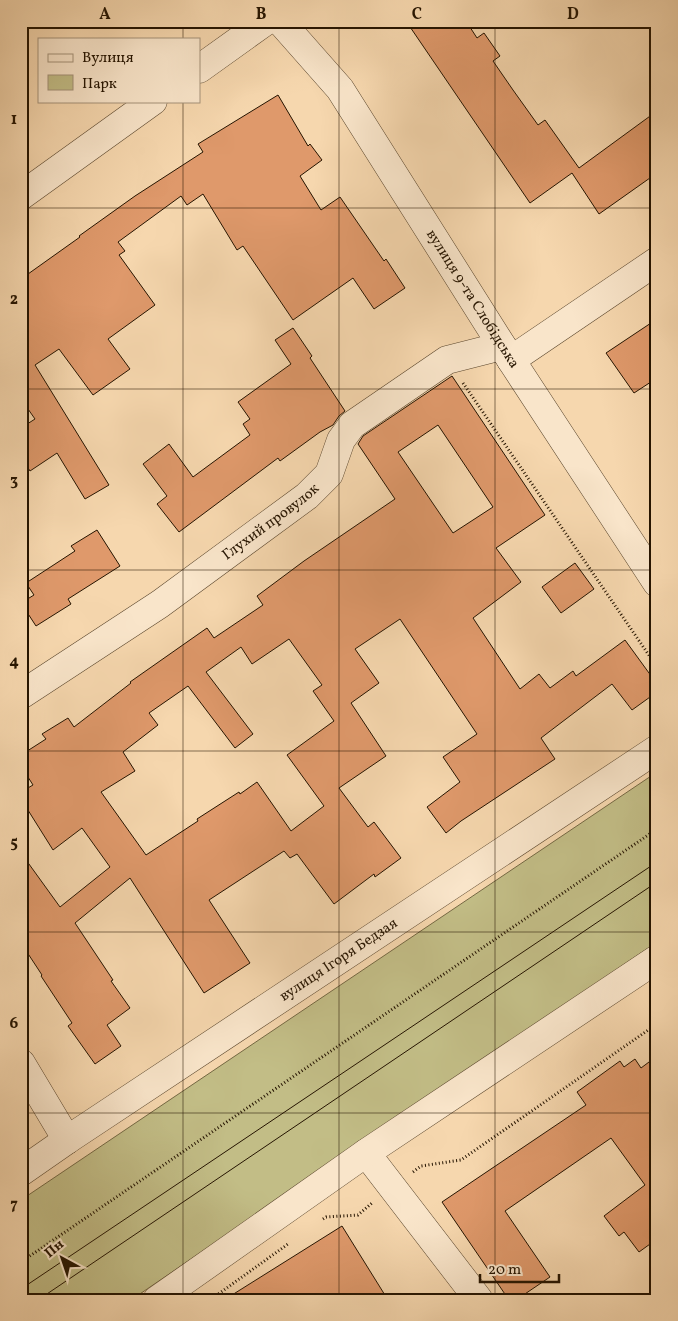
<svg xmlns="http://www.w3.org/2000/svg" width="678" height="1321" viewBox="0 0 678 1321" font-family="Vollkorn,serif">
<rect width="100%" height="100%" fill="#f6d7ae"/>
<filter id="stains"><feTurbulence type="fractalNoise" baseFrequency=".004" numOctaves="4"/><feColorMatrix values="0 0 0 0 .2 0 0 0 0 .09 0 0 0 0 .02 0 0 0 .5 -.17"/></filter>
<radialGradient id="worn" r=".72"><stop offset=".6" stop-color="#630" stop-opacity="0"/><stop offset="1" stop-color="#630" stop-opacity=".3"/></radialGradient>
<polygon fill="#c2bd86" stroke="#746843" points="657,772 657,942 131,1300 91,1300 85,1297 81,1300 21,1300 21,1200"/>
<g fill="#df996b" stroke="#251400" fill-rule="evenodd">
<polygon points="406,21 466,21 477,38 484,33 500,56 493,61 513,90 538,125 545,120 579,168 657,111 657,173 599,214 572,173 530,203"/>
<polygon points="278,95 308,146 310,144 322,160 300,176 321,210 340,197 384,261 386,259 405,288 374,309 353,278 293,320 243,246 237,250 203,194 187,205 181,196 118,242 125,251 119,255 155,305 108,339 130,369 93,395 59,349 35,365 109,485 85,499 57,453 30,471 21,457 21,428 35,419 21,399 21,279 80,237 79,236 135,196 203,152 198,144"/>
<polygon points="657,319 657,378 634,393 606,353"/>
<polygon points="293,328 312,356 310,358 345,411 339,416 333,425 320,432 280,461 278,458 179,532 157,504 167,496 143,464 169,444 193,477 250,435 243,424 250,419 238,402 291,364 275,340"/>
<path d="M452,376L545,515L496,548L521,582L473,618L520,689L539,674L550,688L573,671L576,676L625,640L657,684V692L632,710L612,684L541,738L555,759L461,821L446,833L427,807L460,782L443,757L477,734L400,619L355,649L379,683L351,703L386,756L339,788L368,827L374,822L401,858L375,877L374,874L334,904L297,854L290,858L284,851L209,900L250,963L204,993L130,878L75,923L113,980L111,981L130,1008L107,1025L121,1046L95,1064L68,1026L72,1023L41,976L42,975L21,943V853L60,907L110,867L82,828L53,850L21,799V792L33,785L21,766V755L46,739L42,734L68,718L74,727L131,683L130,682L207,628L214,638L263,605L257,596L304,561L395,499L358,444L363,436ZM438,425L493,507L453,533L398,452ZM289,639L322,685L313,691L334,721L287,755L324,806L291,831L257,782L240,794L239,792L197,819L198,821L146,855L101,792L135,771L123,752L158,725L149,713L188,686L235,748L253,734L206,672L241,647L252,664Z"/>
<polygon points="97,530 120,566 68,599 71,604 36,626 21,603 34,595 26,583 75,551 71,546"/>
<polygon points="575,563 594,589 561,613 542,587"/>
<polygon points="657,1056 657,1239 639,1252 624,1232 619,1236 604,1216 645,1185 611,1138 505,1211 550,1277 516,1300 509,1300 442,1202 586,1105 577,1092 620,1061 624,1067 635,1059 641,1068"/>
<polygon points="342,1226 388,1300 224,1300"/>
</g>
<g fill="none" stroke-linecap="round" stroke-linejoin="round">
<g stroke="#59452c" stroke-width="29">
<g id="minor">
<path id="s1" d="M280,21L340,89L511,360L657,583"/>
<polyline points="199,69 266,21"/>
<polyline points="21,196 153,101"/>
<polyline points="511,360 657,261"/>
<path id="s2" d="M21,695L160,604L307,496L329,474L341,440L352,425L447,360L502,346"/>
<polyline points="21,1063 67,1140"/>
<polyline points="366,1153 479,1300"/>
</g>
</g>
<g stroke="#59452c" stroke-width="29">
<g id="tertiary">
<path id="s3" d="M21,1172L67,1140L657,749"/>
<polyline points="157,1300 366,1153 657,959"/>
</g>
</g>
<g stroke="#251400" stroke-width="3" stroke-dasharray="1 2.5" stroke-linecap="butt">
<polyline points="463,383 657,667"/>
<polyline points="413,1172 421,1166 461,1160 657,1024"/>
<polyline points="323,1219 326,1217 358,1215 372,1203"/>
<polyline points="21,1262 657,829"/>
<polyline points="210,1300 288,1244"/>
</g>
<use href="#minor" stroke="#f9e5ca" stroke-width="28"/>
<use href="#tertiary" stroke="#f9e5ca" stroke-width="28"/>
<g stroke="#251400" stroke-width="1">
<polyline points="21,1289 657,862"/>
<polyline points="38,1300 657,882"/>
</g>
</g>
<path fill="none" stroke="#251400" stroke-width="1" stroke-opacity="0.55" d="M183,21V39M339,21V1300M495,21V1300M183,101V1300M21,208H657M21,389H657M21,570H657M21,751H657M21,932H657M21,1113H657"/>
<g text-anchor="middle" dominant-baseline="central" stroke-width="4" stroke-linejoin="round" paint-order="stroke">
<g font-size="15" fill="#251400" stroke="#f9e5ca">
<text stroke="none"><textPath href="#s1" startOffset="339">вулиця 9-та Слобідська</textPath></text>
<text stroke="none"><textPath href="#s2" startOffset="304">Глухий провулок</textPath></text>
<text stroke="none"><textPath href="#s3" startOffset="382">вулиця Ігоря Бедзая</textPath></text>
</g>
</g>
<rect width="678" height="1321" fill="none" stroke="#f6d7ae" stroke-width="55"/>
<rect x="38" y="38" width="162" height="65" fill="#f9e5ca" stroke="#a49179"/>
<rect x="48" y="54" width="25" height="8" fill="#f9e5ca" stroke="#a49179"/>
<text x="82" y="62" font-size="15" fill="#251400">Вулиця</text>
<rect x="48" y="75" width="25" height="15" fill="#c2bd86" stroke="#a49179"/>
<text x="82" y="88" font-size="15" fill="#251400">Парк</text>
<g transform="translate(62 1258) rotate(320)" stroke="#f9e5ca" stroke-width="4" paint-order="stroke">
<path d="M0-4L9 19L0 12L-9 19Z" fill="#251400"/>
<text y="-8" font-size="14" font-weight="bold" text-anchor="middle" fill="#251400">Пн</text>
</g>
<path d="M480 1274v8h79v-8" fill="none" stroke="#251400" stroke-width="2.5"/>
<text x="488" y="1274" font-size="15" fill="#251400" stroke="#f9e5ca" stroke-width="4" paint-order="stroke">20 m</text>
<rect x="28" y="28" width="622" height="1266" fill="none" stroke="#251400" stroke-width="2"/>
<g font-size="16" text-anchor="middle" font-weight="bold" fill="#251400">
<text x="105" y="19">A</text>
<text x="261" y="19">B</text>
<text x="417" y="19">C</text>
<text x="573" y="19">D</text>
<text x="14" y="124">1</text>
<text x="14" y="304">2</text>
<text x="14" y="485">3</text>
<text x="14" y="666">4</text>
<text x="14" y="847">5</text>
<text x="14" y="1028">6</text>
<text x="14" y="1209">7</text>
</g>
<rect width="100%" height="100%" filter="url(#stains)"/>
<rect width="100%" height="100%" fill="url(#worn)"/>
</svg>
